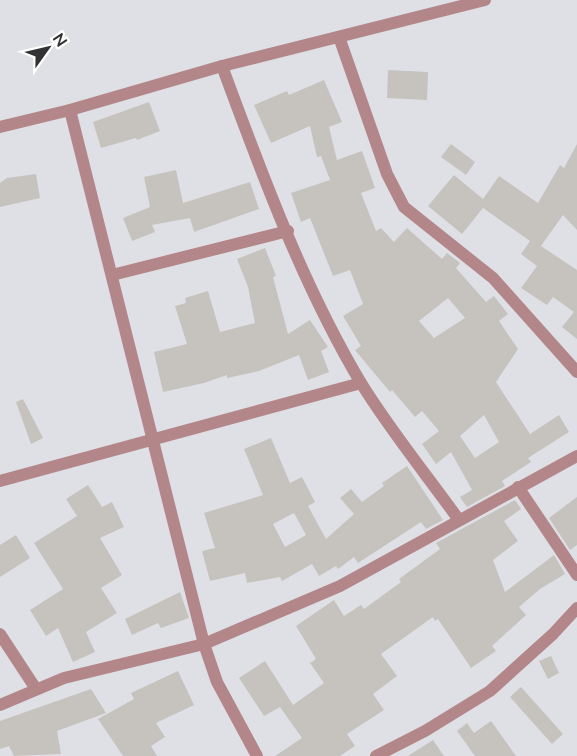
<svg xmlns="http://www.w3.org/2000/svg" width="577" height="756" viewBox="0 0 577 756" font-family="Mulish,sans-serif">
<rect width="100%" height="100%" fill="#dfe0e5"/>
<g fill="#c6c3bf" fill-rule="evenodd">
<polygon points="388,70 428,72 427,100 387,98"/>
<path d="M324,80L342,122L329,127L337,160L362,151L375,188L361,193L376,231L381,228L394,242L407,228L442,259L447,253L460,263L456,268L486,302L494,296L508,314L499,321L518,349L496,382L530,434L559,415L569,432L528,458L531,462L502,481L505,486L467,507L460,497L472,490L451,452L436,464L422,444L439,431L422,411L415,417L392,390L390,392L355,350L361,346L343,316L363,304L350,270L333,276L310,218L301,222L291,193L330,180L321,156L317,157L310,126L271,143L254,105L287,91L289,95ZM448,298L465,318L434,338L419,321ZM484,415L499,442L475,458L460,436Z"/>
<polygon points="149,102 160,131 137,140 136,138 101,148 93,122"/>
<polygon points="451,144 475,162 466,175 441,157"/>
<polygon points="577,144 577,230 563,215 541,246 577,270 577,339 562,327 574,312 553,297 547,305 521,288 537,266 521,254 530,241 483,208 462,234 428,206 454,175 483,199 499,176 538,203 560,165 564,168"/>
<polygon points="176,170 183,203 250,182 259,209 194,232 190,218 152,225 155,232 132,241 123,218 150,207 144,177"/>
<polygon points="36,174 40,198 0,207 0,183 7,178"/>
<polygon points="265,248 276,276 273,277 288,334 310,320 328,347 321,351 329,372 308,380 299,355 259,371 227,378 227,375 204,383 163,392 154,352 187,344 175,306 186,303 185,298 208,291 220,332 255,323 248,287 237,259"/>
<polygon points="23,399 43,438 31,444 16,402"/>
<path d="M271,438L290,483L302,477L315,502L308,506L326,539L354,514L340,498L351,489L362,502L384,486L382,483L407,466L443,520L426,529L421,522L358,563L354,557L338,569L336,566L319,576L312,564L282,581L280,577L247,583L245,573L210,581L202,551L215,548L204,513L263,495L244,449ZM294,513L306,535L285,547L273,524Z"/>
<polygon points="88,485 102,507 112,502 124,527 100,538 122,575 101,588 117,613 86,632 95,652 73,662 58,628 46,636 30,610 63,589 34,543 77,516 66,499"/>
<polygon points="577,497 577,545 570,550 549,518"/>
<polygon points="515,500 521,509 504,521 518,541 493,560 505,592 554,555 565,574 540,589 519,607 526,615 492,646 496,651 471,668 438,619 435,621 433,617 381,654 397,676 373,694 384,710 347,734 355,746 340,756 275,756 302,738 280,707 264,716 239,678 265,661 293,705 324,683 310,663 316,659 296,626 334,600 344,616 361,605 364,609 401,582 399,579 440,549 436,543"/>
<polygon points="16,535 30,558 0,577 0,545"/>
<polygon points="180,592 189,618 161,628 158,623 132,635 125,619"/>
<polygon points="551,656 559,673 548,679 539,661"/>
<polygon points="178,671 194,705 156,723 165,737 151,746 157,756 123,756 98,719 134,699 131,693"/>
<polygon points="521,687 563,734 552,744 510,697"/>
<polygon points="91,689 106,713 57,731 61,754 14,756 9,746 0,749 0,721"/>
<polygon points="491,721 516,756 475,756 457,731 467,723 474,733"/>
<polygon points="433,740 444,756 408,756"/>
</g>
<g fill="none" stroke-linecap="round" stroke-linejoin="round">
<g stroke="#b3878a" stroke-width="12">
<polyline points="339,37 387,174 404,207 493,278 577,372"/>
<path d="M222,66C261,172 303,286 361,383C390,430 426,474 459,520"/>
<polyline points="70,110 204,644 217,682 257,756"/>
<polyline points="0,127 70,110 222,66 485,0"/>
<polyline points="112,275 288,231"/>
<polyline points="0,481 361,383"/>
<polyline points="518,487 577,575"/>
<polyline points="0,634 36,689"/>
<polyline points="0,705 64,678 204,644 340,586 577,456"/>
<polyline points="376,756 425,731 490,691 553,634 577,608"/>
</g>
</g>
<g transform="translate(48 48) rotate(56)" stroke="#ffffff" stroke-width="4.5" paint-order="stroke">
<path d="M0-4.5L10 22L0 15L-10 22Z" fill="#323234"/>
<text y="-9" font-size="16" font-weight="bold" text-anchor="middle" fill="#323234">N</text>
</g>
</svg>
